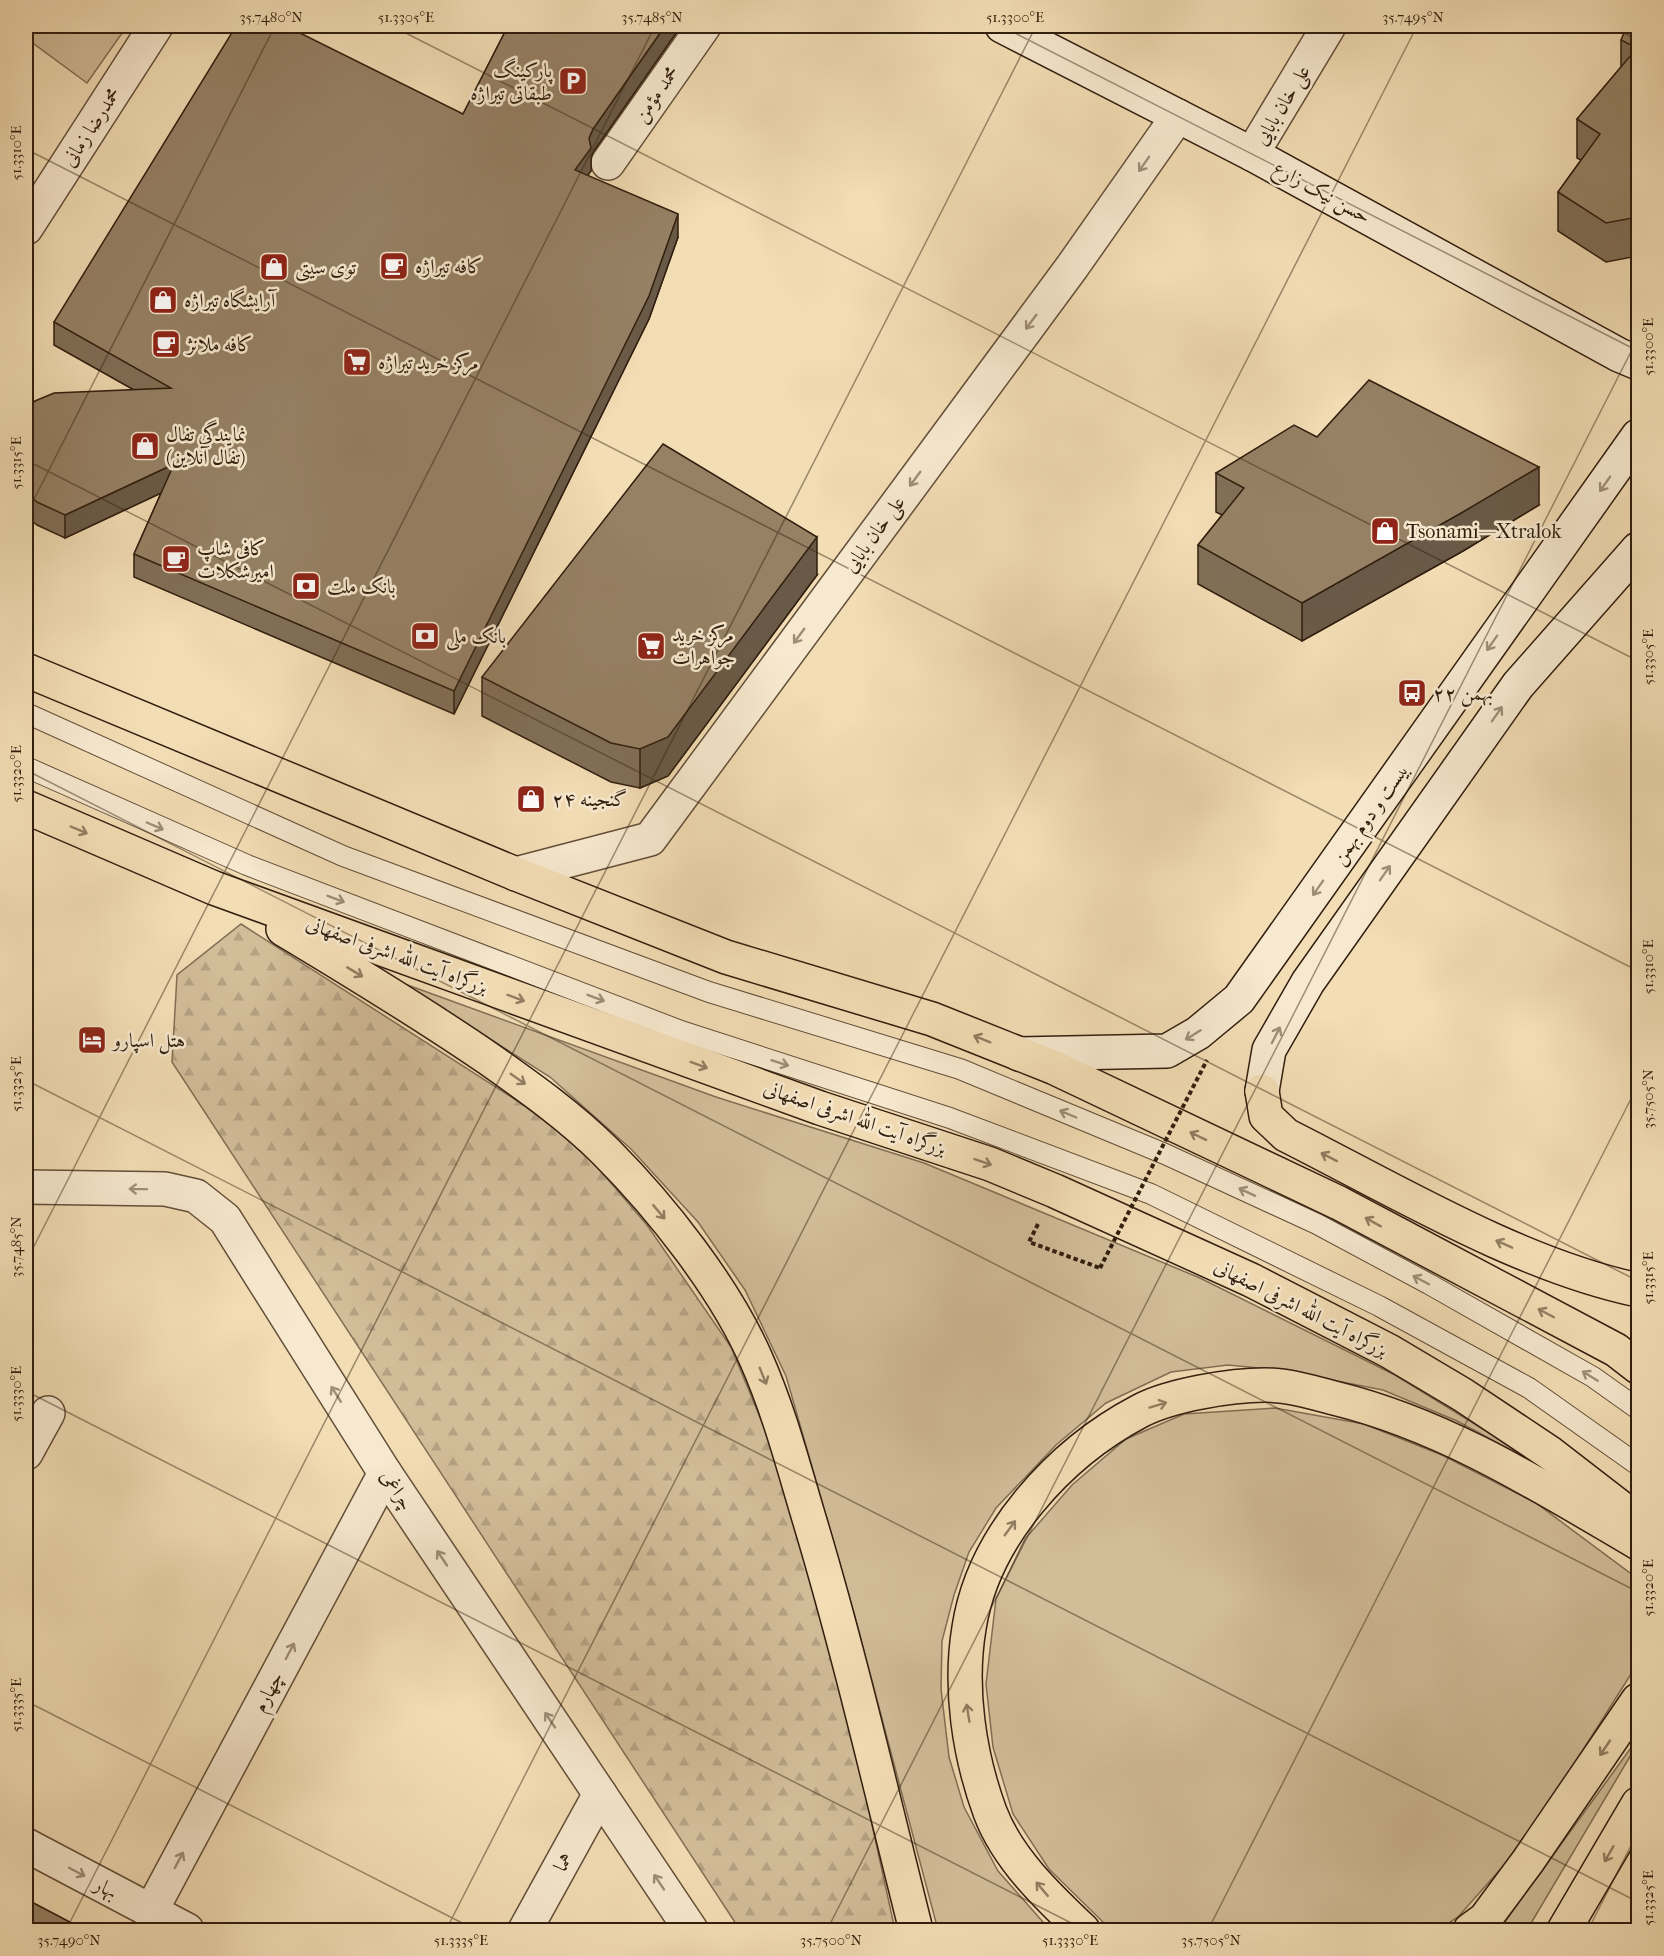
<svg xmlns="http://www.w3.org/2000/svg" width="1664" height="1956" viewBox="0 0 1664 1956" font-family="'IM FELL French Canon',Amiri,serif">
<defs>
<pattern id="forest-firs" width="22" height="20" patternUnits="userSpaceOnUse" patternTransform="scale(1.5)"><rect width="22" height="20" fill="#d2bd99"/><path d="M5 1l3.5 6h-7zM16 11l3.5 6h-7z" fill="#b5a283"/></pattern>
</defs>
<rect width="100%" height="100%" fill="#f3ddb5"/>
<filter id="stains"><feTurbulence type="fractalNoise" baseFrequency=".00333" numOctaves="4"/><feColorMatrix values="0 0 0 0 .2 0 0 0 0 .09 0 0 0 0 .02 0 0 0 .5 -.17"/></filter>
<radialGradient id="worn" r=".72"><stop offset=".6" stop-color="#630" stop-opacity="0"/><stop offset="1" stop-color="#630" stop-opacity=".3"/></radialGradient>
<g fill="#d2bd99" stroke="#826e54" stroke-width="1.5">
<polygon points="26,26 127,26 87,83 26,38"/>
<polygon points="402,983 716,1097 924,1163 1200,1278 1395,1375 1559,1476 1457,1421 1383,1390 1280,1370 1228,1365 1171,1372 1106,1403 1056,1445 996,1508 969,1552 954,1595 942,1641 941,1689 949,1757 964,1807 998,1871 1050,1930 938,1930 854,1613 786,1376 745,1290 698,1222 631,1149 550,1077"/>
<polygon points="1275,1408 1364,1424 1442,1455 1536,1503 1638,1579 1638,1663 1543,1813 1505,1864 1458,1917 1438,1930 1115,1930 1107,1926 1049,1869 1013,1814 993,1747 986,1684 996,1599 1025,1539 1072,1485 1126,1439 1184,1414"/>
<polygon points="1638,1738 1638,1743 1527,1930 1499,1930"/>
</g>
<polygon fill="url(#forest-firs)" stroke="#826e54" stroke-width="1.5" points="241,924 569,1134 647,1225 731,1347 778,1461 856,1751 895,1930 740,1930 172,1062 177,975"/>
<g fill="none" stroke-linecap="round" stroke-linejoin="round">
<g stroke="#624e38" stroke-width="22">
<g id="lane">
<polyline points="26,713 343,856 709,992 960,1069 1165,1154 1317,1224 1429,1284 1593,1377 1638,1409"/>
<polyline points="26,767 247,865 681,1031 950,1118 1151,1194 1379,1306 1529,1388 1638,1465"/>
</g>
</g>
<g stroke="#624e38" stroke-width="36">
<g id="street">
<polyline points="1252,154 1329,26"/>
<polyline points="608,163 704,26"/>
<polyline points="26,228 156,26"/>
<polyline points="516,874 650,839 1072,267 1178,116"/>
<polyline points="26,1187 165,1189 196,1196 225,1219 385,1473 691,1930"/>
<polyline points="26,1453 48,1413"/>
<polyline points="26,1845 187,1930"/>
<polyline points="151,1911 385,1473"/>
<polyline points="525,1930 600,1794"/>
</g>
</g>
<g stroke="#311e0e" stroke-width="36">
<g id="secondary">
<polyline points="1002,26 1252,154 1619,355 1638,363"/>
<polyline points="1019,1054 1167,1051 1198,1033 1239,999 1638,436"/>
<polyline points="1262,1091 1269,1050 1308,982 1518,685 1638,549"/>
</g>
</g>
<g stroke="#311e0e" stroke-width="36">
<g id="highway">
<polyline points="26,670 516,874 726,957 932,1019 1055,1068 1339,1203 1616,1350 1638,1367"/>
<polyline points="26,807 214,888 820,1108 990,1164 1055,1191 1251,1280 1389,1351 1463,1395 1550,1453 1638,1521"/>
<path d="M283,929C353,971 422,1013 489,1059C530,1088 571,1117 606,1152C661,1207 725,1288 756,1359C780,1413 794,1469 811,1525C851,1659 882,1795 916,1930"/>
<path d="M1262,1091L1266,1116L1286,1135C1395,1190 1519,1265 1638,1290"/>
<path d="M1083,1930C1048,1897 1007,1858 990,1812C969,1755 959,1688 969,1628C983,1536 1060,1453 1140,1411C1170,1395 1231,1385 1265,1385C1288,1385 1312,1392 1334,1398C1445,1425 1541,1486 1638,1543"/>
<polyline points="1470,1930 1485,1919 1528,1861 1638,1700"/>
<polyline points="1564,1930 1638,1804"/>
</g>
</g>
<polyline stroke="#311e0e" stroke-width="4" stroke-dasharray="4.5 3" stroke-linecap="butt" points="1038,1224 1029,1242 1100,1268"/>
<use href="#lane" stroke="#f7e9cf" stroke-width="20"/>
<use href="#street" stroke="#f7e9cf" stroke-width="33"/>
<use href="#secondary" stroke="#f7e9cf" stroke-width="33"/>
<use href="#highway" stroke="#f3ddb5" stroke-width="33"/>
<polyline stroke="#311e0e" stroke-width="4" stroke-dasharray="4.5 3" stroke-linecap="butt" points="1100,1268 1207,1060"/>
</g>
<g fill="#816f57" stroke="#311e0e" stroke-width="1.5">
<polygon points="508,26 681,26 593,152 591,157 591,171 587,175 678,237 649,319 454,714 134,577 134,554 161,493 65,538 37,525 26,516 26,410 134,390 54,345 54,322 463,114"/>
<polygon points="1638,26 1638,256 1606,262 1558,231 1558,192 1581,160 1577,158 1577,119 1621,67 1621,40"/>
<polygon points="1317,437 1539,505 1463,551 1302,641 1198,584 1198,545 1222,515 1216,512 1216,473"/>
<polygon points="817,575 668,776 640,788 611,782 482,716 482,677"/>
</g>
<g fill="#695a47" stroke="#311e0e" stroke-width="1.5">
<polygon points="665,26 681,26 593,152 591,157 591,171 575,193 575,170 593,129"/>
<polygon points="678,214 678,237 649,319 454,714 454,691"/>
<polygon points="174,464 174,487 65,538 65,515"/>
<polygon points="1539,467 1539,505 1463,551 1302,641 1302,603"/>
<polygon points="817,537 817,575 668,776 640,788 640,749"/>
</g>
<g fill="#968165" stroke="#311e0e" stroke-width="1.5">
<polygon points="236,26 286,26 463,114 508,26 665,26 593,129 589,138 591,148 575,170 678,214 649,296 454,691 134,554 174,464 65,515 37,502 26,493 26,410 35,401 54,393 171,388 54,322"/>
<polygon points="1627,26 1638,26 1638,217 1606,223 1558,192 1600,134 1577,119 1637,48 1621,40"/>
<polygon points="1369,380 1539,467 1463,512 1302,603 1198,545 1244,488 1216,473 1294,425 1317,437"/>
<polygon points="663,444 817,537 668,737 640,749 611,743 482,677"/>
<polygon points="26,1899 85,1930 26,1930"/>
</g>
<defs><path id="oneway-shaft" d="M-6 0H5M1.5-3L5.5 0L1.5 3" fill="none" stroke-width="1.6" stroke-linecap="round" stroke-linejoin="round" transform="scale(1.5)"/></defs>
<g stroke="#9e8e78">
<use href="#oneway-shaft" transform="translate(1144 164) rotate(125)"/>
<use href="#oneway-shaft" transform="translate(1031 322) rotate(126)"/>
<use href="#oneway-shaft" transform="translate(915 479) rotate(126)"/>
<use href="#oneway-shaft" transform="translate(1605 484) rotate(125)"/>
<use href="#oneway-shaft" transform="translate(799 636) rotate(126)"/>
<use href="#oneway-shaft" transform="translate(1492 643) rotate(125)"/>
<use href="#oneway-shaft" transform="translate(1497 714) rotate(-55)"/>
<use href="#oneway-shaft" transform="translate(155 826) rotate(23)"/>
<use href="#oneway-shaft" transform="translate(1385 873) rotate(-55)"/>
<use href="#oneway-shaft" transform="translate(1318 888) rotate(125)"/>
<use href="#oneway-shaft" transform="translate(336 899) rotate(21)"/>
<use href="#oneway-shaft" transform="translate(596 998) rotate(21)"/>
<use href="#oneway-shaft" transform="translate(1193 1035) rotate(148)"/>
<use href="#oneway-shaft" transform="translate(1276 1035) rotate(-63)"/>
<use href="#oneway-shaft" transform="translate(780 1063) rotate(18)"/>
<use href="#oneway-shaft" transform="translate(1068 1114) rotate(-157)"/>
<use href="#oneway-shaft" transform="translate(138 1189) rotate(-179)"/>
<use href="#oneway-shaft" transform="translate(1247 1192) rotate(-155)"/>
<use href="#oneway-shaft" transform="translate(1421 1280) rotate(-152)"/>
<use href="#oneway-shaft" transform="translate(1590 1376) rotate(-148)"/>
<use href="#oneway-shaft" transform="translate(336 1394) rotate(-122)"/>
<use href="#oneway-shaft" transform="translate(442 1558) rotate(-124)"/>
<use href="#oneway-shaft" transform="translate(290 1651) rotate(-62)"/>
<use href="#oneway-shaft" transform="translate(550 1720) rotate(-124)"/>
<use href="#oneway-shaft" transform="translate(179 1860) rotate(-62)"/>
<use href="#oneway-shaft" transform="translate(77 1872) rotate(28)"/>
<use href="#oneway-shaft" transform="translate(659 1882) rotate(-124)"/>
</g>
<g stroke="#927e62">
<use href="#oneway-shaft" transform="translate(79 830) rotate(23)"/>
<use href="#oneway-shaft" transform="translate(355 972) rotate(31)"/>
<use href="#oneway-shaft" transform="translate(516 998) rotate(20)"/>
<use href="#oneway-shaft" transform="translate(982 1039) rotate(-158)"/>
<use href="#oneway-shaft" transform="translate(699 1065) rotate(20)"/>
<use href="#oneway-shaft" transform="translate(518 1079) rotate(35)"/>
<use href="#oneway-shaft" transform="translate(1198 1136) rotate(-154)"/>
<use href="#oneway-shaft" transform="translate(1329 1157) rotate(-153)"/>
<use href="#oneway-shaft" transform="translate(983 1162) rotate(19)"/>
<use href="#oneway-shaft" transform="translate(659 1212) rotate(50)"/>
<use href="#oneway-shaft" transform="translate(1373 1222) rotate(-151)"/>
<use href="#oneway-shaft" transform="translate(1504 1244) rotate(-156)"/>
<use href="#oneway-shaft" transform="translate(1546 1313) rotate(-152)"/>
<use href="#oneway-shaft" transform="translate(763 1376) rotate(68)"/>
<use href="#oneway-shaft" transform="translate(1158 1405) rotate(-17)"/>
<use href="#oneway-shaft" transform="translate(1010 1528) rotate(-54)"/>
<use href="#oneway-shaft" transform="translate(968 1713) rotate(-99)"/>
<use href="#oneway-shaft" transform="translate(1605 1748) rotate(124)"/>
<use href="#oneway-shaft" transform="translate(1609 1854) rotate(120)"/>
<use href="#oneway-shaft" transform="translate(1042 1889) rotate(-130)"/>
</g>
<path fill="none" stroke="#311e0e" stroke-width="1.5" stroke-opacity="0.45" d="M392,26L1638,661M1001,26L1638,351M1610,26L1638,40M26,149L1638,971M26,460L1638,1281M26,515L275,26M26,770L1638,1592M26,1080L1638,1902M26,1262L655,26M26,1391L1085,1930M26,1701L476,1930M66,1930L1036,26M446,1930L1417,26M827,1930L1638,338M1208,1930L1638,1085M1588,1930L1638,1832"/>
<defs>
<g id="parking-square" transform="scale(1.5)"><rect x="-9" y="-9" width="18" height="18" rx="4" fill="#8f2418" stroke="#f7e9cf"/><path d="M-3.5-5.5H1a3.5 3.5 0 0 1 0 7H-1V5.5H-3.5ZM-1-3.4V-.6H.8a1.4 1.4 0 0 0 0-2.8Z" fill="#fff"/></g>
<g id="cafe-square" transform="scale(1.5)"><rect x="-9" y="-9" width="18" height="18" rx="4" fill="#8f2418" stroke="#f7e9cf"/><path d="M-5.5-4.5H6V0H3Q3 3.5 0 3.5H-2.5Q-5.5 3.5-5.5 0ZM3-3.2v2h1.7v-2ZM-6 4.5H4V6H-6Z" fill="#fff"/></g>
<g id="shop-square" transform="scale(1.5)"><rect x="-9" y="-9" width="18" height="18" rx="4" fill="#8f2418" stroke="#f7e9cf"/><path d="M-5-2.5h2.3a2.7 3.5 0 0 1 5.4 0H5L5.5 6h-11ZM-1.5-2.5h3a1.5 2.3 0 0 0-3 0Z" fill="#fff"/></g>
<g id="supermarket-square" transform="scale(1.5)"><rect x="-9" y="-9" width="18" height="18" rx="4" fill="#8f2418" stroke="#f7e9cf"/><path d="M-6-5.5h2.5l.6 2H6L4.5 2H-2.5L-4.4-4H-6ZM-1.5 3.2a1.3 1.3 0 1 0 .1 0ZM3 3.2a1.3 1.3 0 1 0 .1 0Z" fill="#fff"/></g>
<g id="bank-square" transform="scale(1.5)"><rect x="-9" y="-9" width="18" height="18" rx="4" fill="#8f2418" stroke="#f7e9cf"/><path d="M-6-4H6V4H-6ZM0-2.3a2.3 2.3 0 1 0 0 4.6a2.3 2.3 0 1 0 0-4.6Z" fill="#fff"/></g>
<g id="bus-square" transform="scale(1.5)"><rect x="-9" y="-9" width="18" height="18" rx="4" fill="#8f2418" stroke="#f7e9cf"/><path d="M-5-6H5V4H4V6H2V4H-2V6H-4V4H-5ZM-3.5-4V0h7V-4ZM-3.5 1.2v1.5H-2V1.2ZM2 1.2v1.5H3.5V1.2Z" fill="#fff"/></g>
<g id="hotel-square" transform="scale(1.5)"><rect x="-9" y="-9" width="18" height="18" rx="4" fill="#8f2418" stroke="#f7e9cf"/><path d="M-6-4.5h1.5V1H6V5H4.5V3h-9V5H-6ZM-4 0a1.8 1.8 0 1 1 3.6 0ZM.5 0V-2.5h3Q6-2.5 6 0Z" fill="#fff"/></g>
</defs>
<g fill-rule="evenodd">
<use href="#parking-square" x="573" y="81"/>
<use href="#cafe-square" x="394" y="266"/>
<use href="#shop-square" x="274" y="267"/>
<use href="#shop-square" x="163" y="300"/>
<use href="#cafe-square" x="166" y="344"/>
<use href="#supermarket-square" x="357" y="362"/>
<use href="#shop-square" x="145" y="446"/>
<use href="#shop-square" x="1385" y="531"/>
<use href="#cafe-square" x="176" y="559"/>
<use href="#bank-square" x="306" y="586"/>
<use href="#bank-square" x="425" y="636"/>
<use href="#supermarket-square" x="651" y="646"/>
<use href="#bus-square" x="1412" y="693"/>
<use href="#shop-square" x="531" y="799"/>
<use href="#hotel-square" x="92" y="1040"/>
</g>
<g text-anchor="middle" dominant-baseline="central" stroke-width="5" stroke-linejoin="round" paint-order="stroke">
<g font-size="20" fill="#311e0e" stroke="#f7e9cf" text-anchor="start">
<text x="552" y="70" text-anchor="end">پارکینگ<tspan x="552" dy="23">طبقاتی تیراژه</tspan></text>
<text x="415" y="266">کافه تیراژه</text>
<text x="295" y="267">توی سیتی</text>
<text x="184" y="300">آرایشگاه تیراژه</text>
<text x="187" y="344">کافه ملانژ</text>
<text x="378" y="362">مرکز خرید تیراژه</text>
<text x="166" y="434">نمایندگی تفال<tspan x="166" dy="23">(تفال آنلاین)</tspan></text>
<text x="1406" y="531">Tsonami—Xtralok</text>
<text x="197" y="548">کافی شاپ<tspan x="197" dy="23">امیرشکلات</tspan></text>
<text x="327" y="586">بانک ملت</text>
<text x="672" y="634">مرکز خرید<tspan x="672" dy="23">جواهرات</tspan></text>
<text x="446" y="636">بانک ملی</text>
<text x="1433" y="693">۲۲ بهمن</text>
<text x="552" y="799">گنجینه ۲۴</text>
<text x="113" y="1040">هتل اسپارو</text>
</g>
<g font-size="20" fill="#311e0e" stroke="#f7e9cf">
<text transform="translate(656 94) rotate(-55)">محمد مؤمن</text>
<text transform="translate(1282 105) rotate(-59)">علی خان بابایی</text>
<text transform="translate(91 127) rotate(-57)">محمدرضا زمانی</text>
<text transform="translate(1322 192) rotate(29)">حسن نیک زارع</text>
<text transform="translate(874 534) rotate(-54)">علی خان بابایی</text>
<text transform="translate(1370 814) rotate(-55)">بیست و دوم بهمن</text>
<text transform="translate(397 955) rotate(20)">بزرگراه آیت الله اشرفی اصفهانی</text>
<text transform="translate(855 1118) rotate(19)">بزرگراه آیت الله اشرفی اصفهانی</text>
<text transform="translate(1301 1308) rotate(27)">بزرگراه آیت الله اشرفی اصفهانی</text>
<text transform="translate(397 1490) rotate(57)">چراغی</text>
<text transform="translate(268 1692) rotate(-62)">چهارم</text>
<text transform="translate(563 1862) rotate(-62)">هما</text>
<text transform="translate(106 1888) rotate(28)">بهار</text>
</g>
</g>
<rect width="1664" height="1956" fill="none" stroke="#f3ddb5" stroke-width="66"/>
<rect x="33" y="33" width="1598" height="1890" fill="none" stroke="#311e0e" stroke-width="2"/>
<g font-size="15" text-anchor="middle" fill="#311e0e">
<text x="271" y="22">35.7480°N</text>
<text x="406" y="22">51.3305°E</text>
<text x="652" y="22">35.7485°N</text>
<text x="1015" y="22">51.3300°E</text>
<text x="1413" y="22">35.7495°N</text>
<text transform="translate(16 153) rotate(-90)" y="5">51.3310°E</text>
<text transform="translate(1648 347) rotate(-90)" y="5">51.3300°E</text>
<text transform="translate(16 463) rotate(-90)" y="5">51.3315°E</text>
<text transform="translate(1648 657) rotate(-90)" y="5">51.3305°E</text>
<text transform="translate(16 774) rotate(-90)" y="5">51.3320°E</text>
<text transform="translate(1648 967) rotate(-90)" y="5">51.3310°E</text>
<text transform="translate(16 1084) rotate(-90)" y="5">51.3325°E</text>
<text transform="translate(1648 1099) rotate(-90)" y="5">35.7505°N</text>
<text transform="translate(16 1247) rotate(-90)" y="5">35.7485°N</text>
<text transform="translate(1648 1278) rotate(-90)" y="5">51.3315°E</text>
<text transform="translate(16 1394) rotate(-90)" y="5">51.3330°E</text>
<text transform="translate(1648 1588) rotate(-90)" y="5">51.3320°E</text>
<text transform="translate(16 1705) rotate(-90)" y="5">51.3335°E</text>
<text transform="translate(1648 1898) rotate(-90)" y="5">51.3325°E</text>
<text x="69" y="1945">35.7490°N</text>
<text x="461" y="1945">51.3335°E</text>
<text x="831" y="1945">35.7500°N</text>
<text x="1070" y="1945">51.3330°E</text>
<text x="1211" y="1945">35.7505°N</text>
</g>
<rect width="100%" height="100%" filter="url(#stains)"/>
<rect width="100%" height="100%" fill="url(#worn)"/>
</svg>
